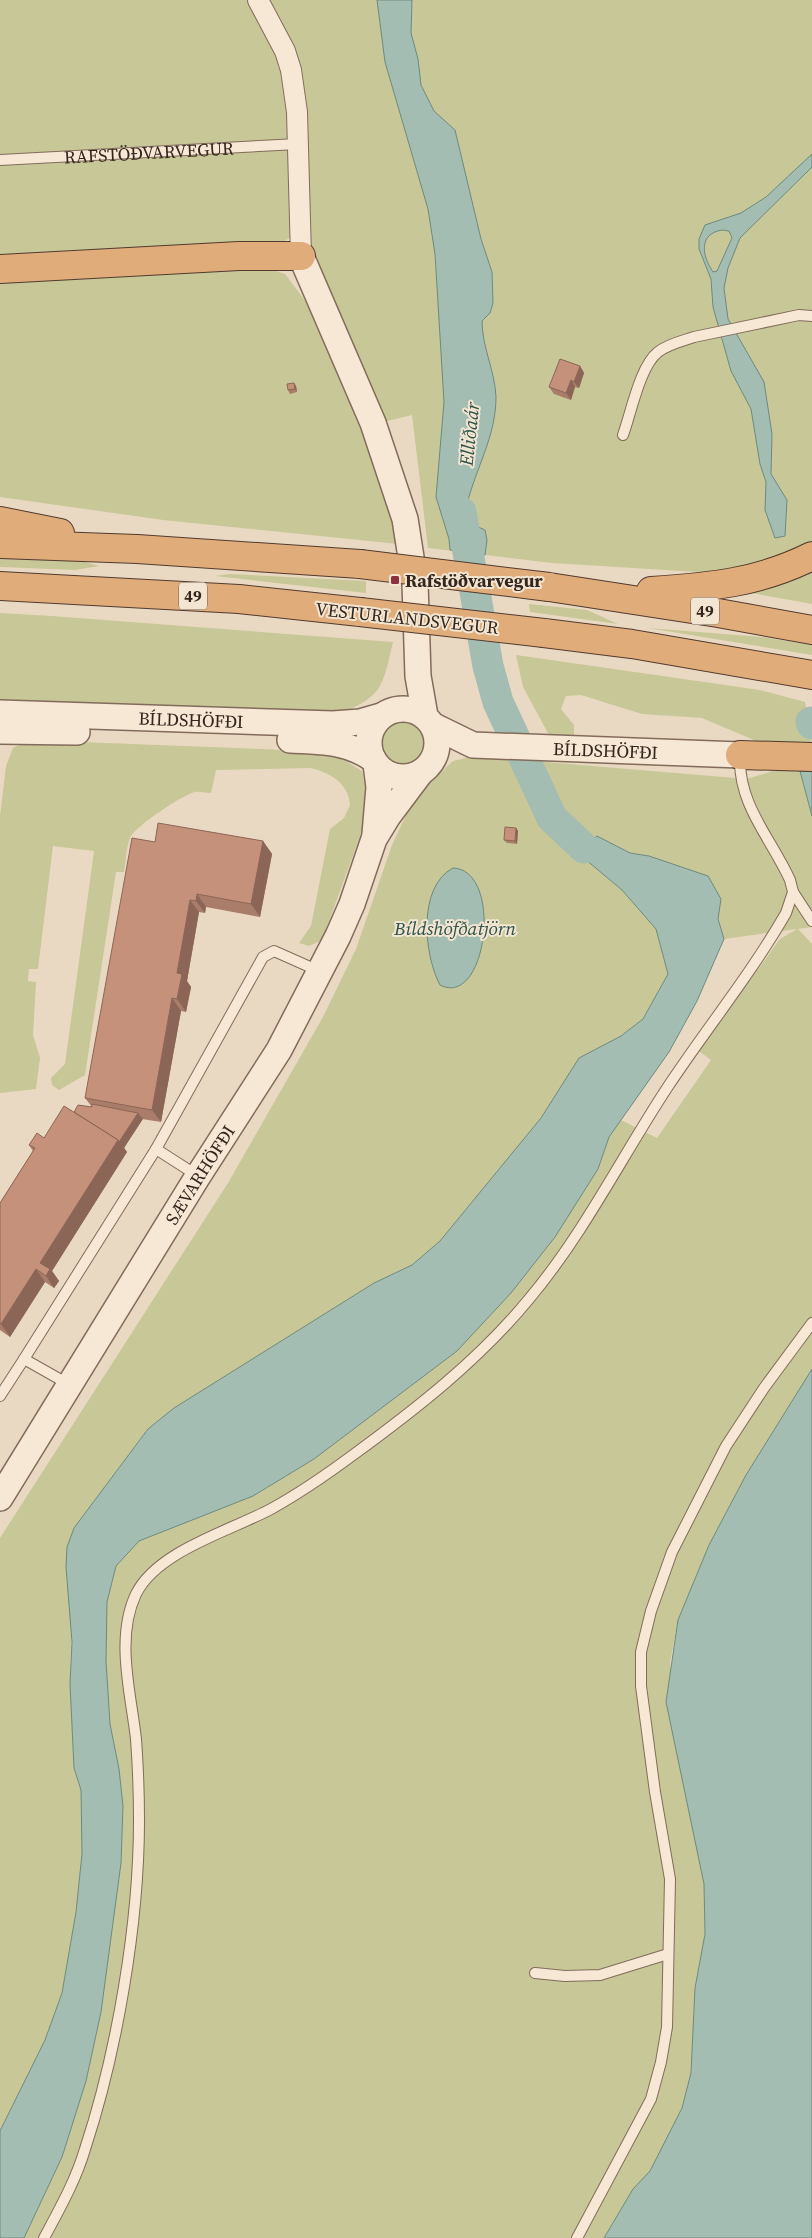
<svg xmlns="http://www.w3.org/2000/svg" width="812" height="2238" viewBox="0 0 812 2238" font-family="'Source Serif 4',serif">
<rect width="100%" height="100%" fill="#ead9c2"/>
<g fill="#c7c797">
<polygon points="0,0 249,0 270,33 289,93 296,234 276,246 0,261"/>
<polygon points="263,0 812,0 812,544 773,563 714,573 552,563 428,548 412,415 383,422 306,255 303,112"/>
<polygon points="254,264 285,274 310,307 364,431 389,508 398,544 163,520 0,497 0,279"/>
<polygon points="0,555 71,558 99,566 75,570 0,567"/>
<polygon points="812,561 812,604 735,590"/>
<polygon points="230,574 366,581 366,593 215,576"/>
<polygon points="529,604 587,610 618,624 530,612"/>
<path d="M0,613L52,616L393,642C383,684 384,696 341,713L0,705Z"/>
<polygon points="648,628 762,637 812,645 812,655"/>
<polygon points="516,655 760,690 805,702 812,744 766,745 702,718 642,714 581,695 566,696 561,709 574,725 574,736 549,735 523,687"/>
<circle cx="403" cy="743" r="23"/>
<path d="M28,740L312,751L334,754L362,771L365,786L362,831L322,940L309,946L299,943L311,926L330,829L344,818L350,805C349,783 329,772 310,768L216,770L211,793C206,793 200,791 195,792C184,794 134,827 130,838C126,848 126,862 124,872H116L85,1075L59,1090L52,1085L51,1078L65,1064L94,851L53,846L38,969H29L28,981L36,982L33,1035L40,1058L36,1089L0,1093V816L6,766L13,748Z"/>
<polygon points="474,756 747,779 773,771 800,771 812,816 812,927 798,929 812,944 812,1369 746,1475 709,1545 678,1620 670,1663 704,1884 705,1934 695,1988 691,2073 682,2108 650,2172 633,2189 604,2238 24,2238 62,2157 86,2081 101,2012 121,1863 123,1806 119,1769 110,1724 106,1661 107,1602 116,1566 139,1541 253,1496 314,1459 457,1351 511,1293 555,1237 598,1169 609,1137 621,1120 657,1138 711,1060 699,1051 780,939 797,929 724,939 718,919 721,899 649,856 630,853 597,836 585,859 622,890 656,929 668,974 643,1019 621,1036 579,1058 541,1118 440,1241 412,1265 374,1283 174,1408 148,1429 74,1528 70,1684 74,1768 81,1790 82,1854 76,1912 62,1993 45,2040 0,2131 0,1538 228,1183 323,1017 356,949 392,845 407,813 426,786 453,761"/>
</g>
<g fill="#a4bdb3" stroke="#6c8a7f" fill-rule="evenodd">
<path d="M377,0H412L411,33L418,59L421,85L434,111L455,130L481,239L492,272L493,303L490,313L482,321C482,347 495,371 496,397C496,436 476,468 467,504L476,526L485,530L487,540L485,555L450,550L449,539L436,497L444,402L435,254L428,209L385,62Z"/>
<path d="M812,154V167L740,238L728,268L724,288L728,319L764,382L772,434L771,474L787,500L785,536L775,538L765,510L766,482L760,464L751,409L731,371L713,307L711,279L699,249V239L705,225L741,213L766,197ZM722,230L729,231L732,238L717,271L713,272C702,256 698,234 722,230Z"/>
<polygon points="800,771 812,771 812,816"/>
<polygon points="597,836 630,853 649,856 708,876 721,899 718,919 724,939 697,1001 669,1052 609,1137 598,1169 555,1237 511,1293 457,1351 314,1459 253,1496 139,1541 116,1566 107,1602 106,1661 110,1724 119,1769 123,1806 121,1863 101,2012 86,2081 62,2157 24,2238 0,2238 0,2131 45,2040 62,1993 76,1912 82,1854 81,1790 74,1768 70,1684 72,1642 66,1567 67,1547 74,1528 148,1429 174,1408 374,1283 412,1265 440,1241 541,1118 579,1058 621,1036 643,1019 668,974 656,929 622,890 585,859 584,848"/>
<path d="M453,868C504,870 487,1009 440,985C424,955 417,887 453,868Z"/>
<polygon points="812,1369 812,2238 604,2238 633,2189 650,2171 682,2108 691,2073 695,1988 705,1934 704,1884 666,1702 678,1620 709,1545 746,1475"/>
</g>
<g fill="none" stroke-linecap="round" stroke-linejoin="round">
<g stroke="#a4bdb3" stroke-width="31">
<polyline points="461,512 488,666 498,702 552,818 584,848"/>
<polyline points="811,722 812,724"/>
</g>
<g stroke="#836b5b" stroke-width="12">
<g id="service">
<path id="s1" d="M0,160L298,144"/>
<path d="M623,435C631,413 640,366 658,352C668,344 682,341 694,337L799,315L812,316"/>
<polyline points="793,892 812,921"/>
<polyline points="198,1176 156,1149 263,957 274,951 319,971"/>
<polyline points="70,1385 24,1359 156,1149"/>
<polyline points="0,1396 24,1359"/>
<polyline points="535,1973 565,1976 600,1975 668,1954"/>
<path d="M44,2238C59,2210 76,2180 85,2149C117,2052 139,1923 139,1821C139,1794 138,1766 136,1739C131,1694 115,1638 136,1594C157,1551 230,1531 271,1509C300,1493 326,1475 353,1455C416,1409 479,1360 529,1299C583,1235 621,1158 667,1088C706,1029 751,974 786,913L793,892L790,880C771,838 738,805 740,756"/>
<polyline points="577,2238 651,2099 661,2062 667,2027 670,1879 655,1792 641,1686 641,1652 651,1611 672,1552 726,1446 764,1388 812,1323"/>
</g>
</g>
<g stroke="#836b5b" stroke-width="22">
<polyline id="minor" points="258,0 285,51 291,70 297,112 301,256"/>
</g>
<g stroke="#836b5b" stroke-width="28">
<g id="tertiary">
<polyline points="301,256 373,423 405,519 415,583 418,676 425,716"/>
<circle cx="403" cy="743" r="34"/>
<path id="s2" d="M0,713L333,724L360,722L381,716"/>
<path id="s3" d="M434,726L473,745L740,755"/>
<polyline points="0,731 77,732"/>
<path d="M290,740C320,741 347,741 373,759"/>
<polyline points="375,834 379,787 376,764"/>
<path id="s4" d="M0,1498L198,1176L279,1050L338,936L352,904L374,839L388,816L421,772"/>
</g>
</g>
<g stroke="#513a2f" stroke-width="30">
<g id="trunk">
<polyline points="0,269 239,256 301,256"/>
<polyline points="0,521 60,533"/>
<polyline points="0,544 137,549 360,564"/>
<polyline points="0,586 239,599 360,612"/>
<polyline points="549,587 718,613 812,630"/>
<path d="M651,591C710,587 758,583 812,556"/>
<polyline points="544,633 632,644 812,675"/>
<polyline points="740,755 812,757"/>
</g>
</g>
<use href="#service" stroke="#f6e8d5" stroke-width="10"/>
<use href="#minor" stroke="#f6e8d5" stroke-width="20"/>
<use href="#tertiary" stroke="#f6e8d5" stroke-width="25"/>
<use href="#trunk" stroke="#e0ac7a" stroke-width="28"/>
<g stroke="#513a2f" stroke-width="30" stroke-linecap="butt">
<g id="trunk-bridge">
<polyline points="360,564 549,587"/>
<polyline points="360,612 544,633"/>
</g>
</g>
<use href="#trunk-bridge" stroke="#e0ac7a" stroke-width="28"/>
</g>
<g fill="#aa7d6a">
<polygon points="580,366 584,373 579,388 575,387 571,400 554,394 549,387"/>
<polygon points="294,383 296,386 297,392 290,394 288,390"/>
<polygon points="516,828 518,831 517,844 507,843 504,840"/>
<polygon points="263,841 272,854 260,917 206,907 205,913 199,912 187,981 191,987 186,1012 181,1011 161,1122 142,1119 124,1148 127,1152 52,1271 59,1281 54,1288 45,1282 10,1337 0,1330 0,1203 33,1151 29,1145 44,1138 74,1112 92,1107 85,1098 155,842"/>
</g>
<g fill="#8b6656">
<polygon points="580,366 584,373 579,388 574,382"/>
<polygon points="571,380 575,387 571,400 566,393"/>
<polygon points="294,383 296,386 297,392 295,389"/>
<polygon points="516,828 518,831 517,844 515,841"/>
<polygon points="263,841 272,854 260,917 251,904"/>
<polygon points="197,894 206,907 205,913 196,901"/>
<polygon points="190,900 199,912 187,981 191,987 186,1012 177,999 177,973"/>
<polygon points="172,998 181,1011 161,1122 152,1110"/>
<polygon points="138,1113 143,1119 124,1148 127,1152 52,1271 59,1281 54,1288 46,1276 40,1263 118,1140"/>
<polygon points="36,1269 45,1282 10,1337 1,1324"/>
</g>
<g fill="#c6917b" stroke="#8b6656">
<polygon points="560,359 580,366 574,382 571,380 566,393 549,387"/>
<polygon points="294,383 295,389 288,390 287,384"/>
<polygon points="158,823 263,841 251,904 197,894 196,901 190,900 177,973 182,974 177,999 172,998 152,1110 85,1098 132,838 155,842"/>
<polygon points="505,827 516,828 515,841 504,840"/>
<polygon points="92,1104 138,1113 119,1142 118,1140 74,1112 78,1105 92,1107"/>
<polygon points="64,1106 118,1140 40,1263 50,1269 46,1276 36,1269 1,1324 0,1323 0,1203 35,1148 29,1145 37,1133 44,1138"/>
</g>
<rect fill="#8d2f3c" stroke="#f2e5d1" stroke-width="2" x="390" y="575" width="10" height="10" rx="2.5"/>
<g text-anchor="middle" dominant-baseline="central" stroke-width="4" stroke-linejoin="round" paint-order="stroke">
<g fill="#f2e5d1" stroke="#6d5f54" stroke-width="1">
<rect x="179" y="582.5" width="28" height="27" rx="4"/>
<rect x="691" y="597.5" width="28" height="27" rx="4"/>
</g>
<g font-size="16" font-weight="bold" fill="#34261e">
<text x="193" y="596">49</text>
<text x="705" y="611">49</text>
</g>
<g font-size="18" fill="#34261e" stroke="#f2e5d1">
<text stroke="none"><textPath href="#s1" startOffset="149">RAFSTÖÐVARVEGUR</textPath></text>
<text transform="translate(407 618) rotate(6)">VESTURLANDSVEGUR</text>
<text stroke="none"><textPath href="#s2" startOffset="191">BÍLDSHÖFÐI</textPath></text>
<text stroke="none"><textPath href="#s3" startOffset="176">BÍLDSHÖFÐI</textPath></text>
<text stroke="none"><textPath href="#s4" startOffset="380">SÆVARHÖFÐI</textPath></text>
</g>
<g font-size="18" font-weight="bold" fill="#34261e" stroke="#f2e5d1" text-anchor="start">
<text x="405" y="580">Rafstöðvarvegur</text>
</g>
<g font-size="19" font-style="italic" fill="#2e524b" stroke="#f2e5d1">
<text transform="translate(469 434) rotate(-84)">Elliðaár</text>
<text x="455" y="928">Bíldshöfðatjörn</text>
</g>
</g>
</svg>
